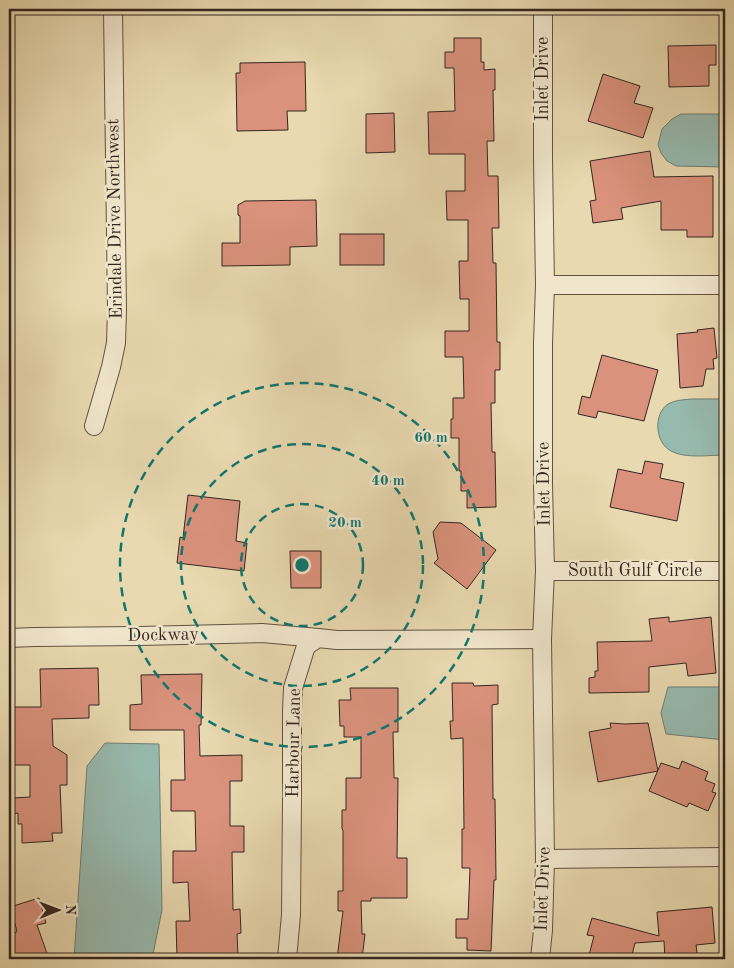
<svg xmlns="http://www.w3.org/2000/svg" width="734" height="968" viewBox="0 0 734 968" font-family="'Old Standard TT',serif">
<rect width="100%" height="100%" fill="#e9d9b0"/>
<filter id="stains"><feTurbulence type="fractalNoise" baseFrequency=".004" numOctaves="4"/><feColorMatrix values="0 0 0 0 .2 0 0 0 0 .09 0 0 0 0 .02 0 0 0 .5 -.17"/></filter>
<radialGradient id="worn" r=".72"><stop offset=".6" stop-color="#630" stop-opacity="0"/><stop offset="1" stop-color="#630" stop-opacity=".3"/></radialGradient>
<g fill="#97baaf" stroke="#6f7f75">
<polygon points="681,114 725,114 725,167 676,166 667,161 661,153 658,145 662,129 672,119"/>
<path d="M691,399H725V455C710,455 685,459 671,451C655,443 653,414 668,404C675,400 683,400 691,399Z"/>
<polygon points="668,687 725,687 725,740 666,734 661,713"/>
<polygon points="105,743 159,744 162,910 152,959 74,959 87,766"/>
</g>
<g fill="#da927d" stroke="#34261e">
<polygon points="454,38 481,38 481,62 484,62 484,70 495,69 495,90 493,90 494,141 487,141 488,176 498,176 499,228 492,228 493,263 496,263 497,342 500,342 500,370 495,370 495,403 491,403 492,452 495,452 496,507 467,508 467,491 461,491 461,471 459,471 459,438 451,438 451,419 453,419 453,398 464,398 463,357 445,357 445,331 469,331 469,299 460,299 459,261 468,261 468,220 447,220 446,191 465,191 465,154 429,154 428,112 455,111 454,68 445,68 445,52 454,52"/>
<polygon points="716,45 716,65 709,65 709,86 669,87 668,46"/>
<polygon points="305,62 306,111 287,111 288,130 237,131 236,73 240,73 240,63"/>
<polygon points="603,74 640,86 634,103 653,108 643,138 588,121"/>
<polygon points="394,113 395,152 366,153 366,114"/>
<polygon points="650,151 654,177 713,176 713,237 687,237 687,230 661,230 661,201 621,208 623,219 593,223 590,201 596,200 590,161"/>
<polygon points="316,200 317,246 290,247 290,265 222,266 222,243 240,243 240,216 238,215 238,205 245,201"/>
<rect x="340" y="234" width="44" height="31"/>
<polygon points="714,328 717,358 713,359 714,369 706,369 703,386 680,388 677,334 698,332 697,330"/>
<polygon points="602,355 658,370 644,421 598,411 596,418 578,414 582,396 590,398"/>
<polygon points="645,461 663,464 660,478 684,483 677,521 610,507 618,469 642,474"/>
<polygon points="188,495 240,501 236,541 247,543 244,571 177,563 180,537 183,538"/>
<polygon points="440,522 461,523 496,550 467,589 434,563 438,559 433,532"/>
<polygon points="290,551 321,551 321,588 291,588"/>
<polygon points="669,617 669,622 711,617 716,673 688,676 686,663 649,667 649,692 589,693 589,678 595,677 595,671 598,671 597,642 652,641 649,619"/>
<polygon points="98,668 99,705 89,705 89,718 52,719 53,746 67,755 67,785 60,785 62,833 52,833 53,841 22,843 22,824 18,824 18,813 13,814 13,798 30,797 30,765 13,765 13,741 9,741 9,707 41,707 40,669"/>
<polygon points="202,674 201,725 199,725 200,756 242,755 242,781 230,781 230,826 244,826 244,852 232,852 233,910 240,909 241,933 237,934 238,956 177,958 176,921 190,921 188,882 173,883 173,851 196,851 195,811 171,811 171,780 185,780 184,730 130,730 130,705 142,704 141,675"/>
<polygon points="452,683 473,683 474,686 498,685 498,704 492,705 493,799 495,799 496,880 494,880 491,951 467,950 467,938 456,938 456,919 468,919 470,868 462,868 462,829 464,829 463,738 451,739 450,721 453,721"/>
<polygon points="350,688 398,688 398,732 393,732 394,778 398,778 397,858 407,858 407,898 371,898 371,901 361,901 362,934 365,934 362,959 337,959 343,911 338,911 338,891 343,891 343,830 342,829 342,810 346,810 346,778 361,778 361,737 344,737 344,726 340,726 339,700 351,700"/>
<polygon points="610,723 625,724 648,723 658,771 598,782 589,732 611,728"/>
<polygon points="682,761 708,772 705,780 715,784 712,792 716,793 708,811 689,803 687,807 649,791 661,763 679,769"/>
<polygon points="39,898 46,923 37,925 49,959 9,959 9,940 17,931 10,907"/>
<polygon points="712,907 715,943 696,945 698,959 665,959 664,941 635,943 631,959 588,959 594,936 587,935 592,918 659,936 657,912"/>
</g>
<g fill="none" stroke-linecap="round" stroke-linejoin="round">
<g stroke="#615342" stroke-width="20">
<g id="minor">
<polyline points="545,285 725,285"/>
<polyline points="94,426 111,367 116,343 117,309 113,9"/>
<polyline points="545,571 725,571"/>
<polyline points="9,638 34,637 140,636 262,633 318,638"/>
<polyline points="545,859 725,857"/>
<polyline points="287,959 291,915 292,799 292,711 293,688 306,646 318,638 337,640 542,639"/>
<polyline points="540,959 543,930 545,859 542,639 545,571 543,484 543,343 545,285 543,159 543,9"/>
</g>
</g>
<use href="#minor" stroke="#f1e6cc" stroke-width="18"/>
</g>
<g fill="none" stroke="#0f766e" stroke-width="2.5" stroke-dasharray="9 6">
<circle cx="302" cy="565" r="61"/>
<circle cx="302" cy="565" r="121"/>
<circle cx="302" cy="565" r="182"/>
</g>
<g text-anchor="middle" dominant-baseline="central" stroke-width="5" stroke-linejoin="round" paint-order="stroke">
<g font-size="18" fill="#34261e" stroke="#f1e6cc">
<text transform="translate(543 79) rotate(-90)">Inlet Drive</text>
<text transform="translate(115 219) rotate(-91)">Erindale Drive Northwest</text>
<text transform="translate(544 484) rotate(-91)">Inlet Drive</text>
<text x="635" y="571">South Gulf Circle</text>
<text transform="translate(163 635) rotate(-1)">Dockway</text>
<text transform="translate(294 743) rotate(-89)">Harbour Lane</text>
<text transform="translate(543 889) rotate(-88)">Inlet Drive</text>
</g>
</g>
<circle cx="302" cy="565" r="8" fill="#0f766e" stroke="#f1e6cc" stroke-width="2.5"/>
<g font-size="15" text-anchor="middle" font-weight="bold" fill="#0f766e" stroke="#f1e6cc" stroke-width="5" stroke-linejoin="round" paint-order="stroke">
<text x="431" y="442">60 m</text>
<text x="388" y="485">40 m</text>
<text x="345" y="527">20 m</text>
</g>
<rect width="734" height="968" fill="none" stroke="#e9d9b0" stroke-width="30"/>
<rect x="10" y="10" width="714" height="948" fill="none" stroke="#34261e" stroke-width="2.5"/>
<rect x="15" y="15" width="704" height="938" fill="none" stroke="#34261e"/>
<g transform="translate(58 910) rotate(89)" stroke="#f1e6cc" stroke-width="4" paint-order="stroke">
<path d="M0-4L9 19L0 12L-9 19Z" fill="#34261e"/>
<text y="-8" font-size="14" font-weight="bold" text-anchor="middle" fill="#34261e">N</text>
</g>
<rect width="100%" height="100%" filter="url(#stains)"/>
<rect width="100%" height="100%" fill="url(#worn)"/>
</svg>
